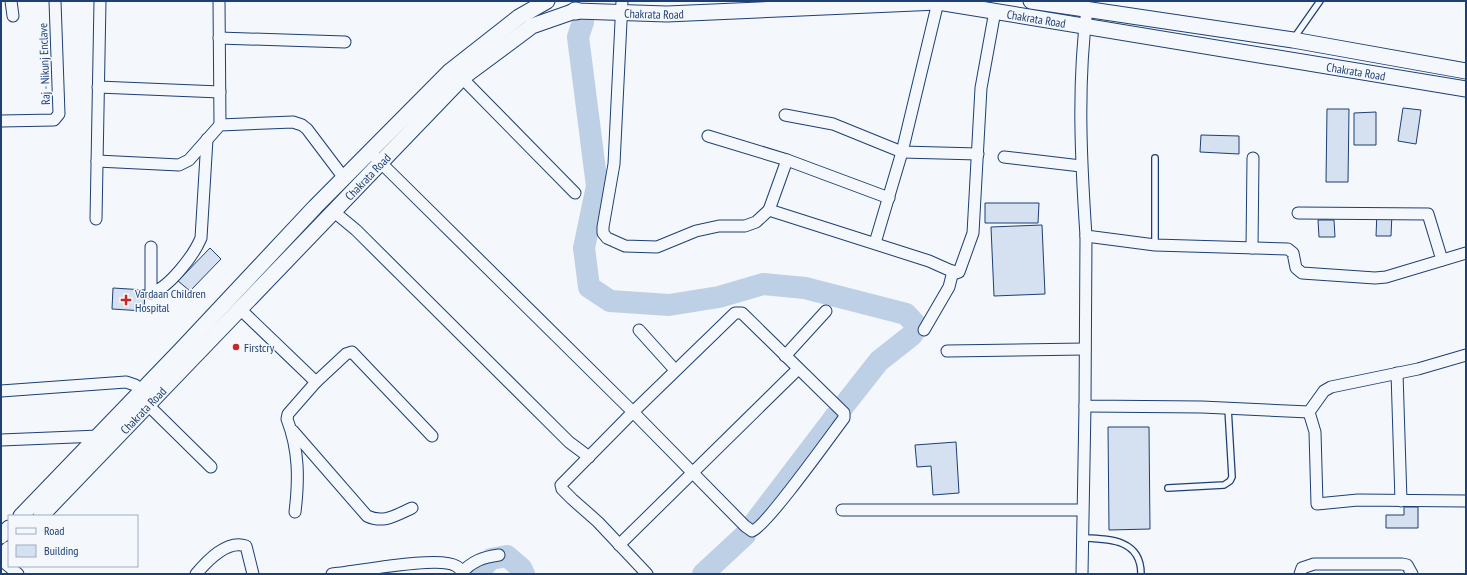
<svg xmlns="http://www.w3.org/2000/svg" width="1467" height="575" viewBox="0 0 1467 575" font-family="'PT Sans Narrow',sans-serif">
<rect width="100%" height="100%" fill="#f4f7fb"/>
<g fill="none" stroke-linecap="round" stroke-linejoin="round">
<g stroke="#bed0e5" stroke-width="22">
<polyline points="583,22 578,37 597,186 584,248 589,287 610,301 669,305 719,297 763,284 805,288 906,314 917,326 912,335 879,361 842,408"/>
<polyline points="752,526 835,417"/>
<polyline points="476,574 491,559 507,556 521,568 524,574"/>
<polyline points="703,574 745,535"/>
</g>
</g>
<g fill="#d5e0f0" stroke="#1d3f73">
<polygon points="1403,108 1421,110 1416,144 1398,141"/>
<polygon points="1327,109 1349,109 1348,182 1326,182"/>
<polygon points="1376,112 1376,145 1354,145 1354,113"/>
<polygon points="1201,135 1239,136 1239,154 1200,152"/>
<polygon points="985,203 1039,203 1038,223 985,223"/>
<polygon points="1377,212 1392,213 1391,236 1376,236"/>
<polygon points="1318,220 1334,220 1335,237 1319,237"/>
<polygon points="1042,225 1045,294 994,296 991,227"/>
<polygon points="210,248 221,259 190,291 178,281"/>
<polygon points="113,288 145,290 144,311 112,309"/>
<polygon points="1108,427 1149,427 1150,529 1109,530"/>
<polygon points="956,442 959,493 933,495 931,466 917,467 915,445"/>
<polygon points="1404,507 1418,507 1418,528 1386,528 1386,515 1404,515"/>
</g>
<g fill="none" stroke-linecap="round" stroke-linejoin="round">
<g stroke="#1d3f73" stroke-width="8">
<g id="lane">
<polyline points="1294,38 1320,1"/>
<polyline points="1155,245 1155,158"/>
<polyline points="1168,488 1224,485 1230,481 1232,477 1228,408"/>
<path d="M1082,538C1109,539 1141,539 1141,574"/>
</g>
</g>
<g stroke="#1d3f73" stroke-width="13">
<g id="street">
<polyline points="11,1 13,16"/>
<polyline points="219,1 220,125"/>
<polyline points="622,1 614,164 603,227 603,233 607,238 625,246 657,247 696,231 719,226 745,226 756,222 769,210 929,261 956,273 959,272 973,233 981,88 995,11"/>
<path d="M1087,9C1077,85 1081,161 1086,236L1155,245L1288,249L1293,253L1296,268L1302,273L1375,278L1386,277L1466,253"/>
<polyline points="219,38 345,42"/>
<polyline points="462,78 575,193"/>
<polyline points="98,87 220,92"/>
<polyline points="785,115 833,124 902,152 978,154"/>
<polyline points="1,121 54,120 59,114 55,1"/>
<polyline points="708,136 787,160"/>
<polyline points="1004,157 1081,166"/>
<path d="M376,158L633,412L745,526L752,531C764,529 832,434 844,418V413L742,313H735L633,412L561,485L562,489L572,499L598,522L647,574"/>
<polyline points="97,161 179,165 189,160 220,125 293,122 302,125 307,129 344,178"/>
<polyline points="769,210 787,160 889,198"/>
<polyline points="333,211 356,230 569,442 589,457"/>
<polyline points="1298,213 1428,214 1442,260"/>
<polyline points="96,219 100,1"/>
<polyline points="1086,236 1085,406 1202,407 1309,412 1324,391 1331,387 1418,369 1466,355"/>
<polyline points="875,243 902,152 938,2"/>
<path d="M151,247V293C169,288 194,255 201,238L207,139"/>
<polyline points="1252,248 1253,158"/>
<path d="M240,309L316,382L288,414L287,419C299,450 299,479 295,512"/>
<polyline points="639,330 675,370"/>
<polyline points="924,330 949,287 953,271"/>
<polyline points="947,351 1085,349"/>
<polyline points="785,356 826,311"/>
<polyline points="1397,373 1401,501"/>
<polyline points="316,382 346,354 352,352 432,436"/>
<polyline points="1,391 126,382 135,385 142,391"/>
<polyline points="148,405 211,467"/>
<polyline points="1309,412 1315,432 1317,504 1358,500 1466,501"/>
<path d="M293,431L367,516C384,524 396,515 412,508"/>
<polyline points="1,440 99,436"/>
<polyline points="842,510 1082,510"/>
<polyline points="619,545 798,369"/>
<polyline points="1,560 18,574"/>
<path d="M196,574C207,561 227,539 246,546L253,574"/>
<path d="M332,574C355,572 440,555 456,566C458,567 461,570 462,572"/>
<path d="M461,574C471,561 484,557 499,555"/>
<polyline points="1082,574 1085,406"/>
<polyline points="1300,574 1302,568 1314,564 1402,564 1407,565 1412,574"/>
</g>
</g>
<g stroke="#1d3f73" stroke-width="17">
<g id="secondary">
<polyline points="1031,1 1293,40 1466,71"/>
<path id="s1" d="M576,11L667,14L938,2L1466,89"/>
<polyline points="21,516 181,350 315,207 449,72 519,17 547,1"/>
<path id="s2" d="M41,516L462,78L532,26L575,11"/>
<polyline points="1,536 9,528"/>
<polyline points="1,557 9,549"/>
</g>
</g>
<g stroke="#1d3f73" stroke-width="19">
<polyline id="primary" points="575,11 576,11"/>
</g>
<use href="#lane" stroke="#f4f7fb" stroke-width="5.5"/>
<use href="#street" stroke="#f4f7fb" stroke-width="11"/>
<use href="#secondary" stroke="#f4f7fb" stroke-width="15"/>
<use href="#primary" stroke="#f4f7fb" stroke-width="17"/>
</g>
<g fill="#c62828" stroke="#f4f7fb" stroke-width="1.5">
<path d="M124 294h4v4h4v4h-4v4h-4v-4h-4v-4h4z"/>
<circle cx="236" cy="347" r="4"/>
</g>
<g text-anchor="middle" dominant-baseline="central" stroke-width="3" stroke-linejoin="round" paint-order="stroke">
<g font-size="12" fill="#1d3f73" stroke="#f4f7fb">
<text stroke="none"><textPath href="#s1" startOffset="78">Chakrata Road</textPath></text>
<text stroke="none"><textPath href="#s1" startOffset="462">Chakrata Road</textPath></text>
<text transform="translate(44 64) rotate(-92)">Raj - Nikunj Enclave</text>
<text stroke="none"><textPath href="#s1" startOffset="786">Chakrata Road</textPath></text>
<text stroke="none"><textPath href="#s2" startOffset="471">Chakrata Road</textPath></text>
<text stroke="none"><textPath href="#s2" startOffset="147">Chakrata Road</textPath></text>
</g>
<g font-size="12" fill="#1d3f73" stroke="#f4f7fb" text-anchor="start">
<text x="135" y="293">Vardaan Children<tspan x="135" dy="14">Hospital</tspan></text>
<text x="244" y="347">Firstcry</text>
</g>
</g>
<rect width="1467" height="575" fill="none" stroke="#1d3f73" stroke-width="4"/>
<rect x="8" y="515" width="130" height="52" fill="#f4f7fb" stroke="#9eadc5"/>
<rect x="16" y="528" width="20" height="6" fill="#f4f7fb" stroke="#9eadc5"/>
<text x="44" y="535" font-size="12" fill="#1d3f73">Road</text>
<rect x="16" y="545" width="20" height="12" fill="#d5e0f0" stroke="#9eadc5"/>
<text x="44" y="555" font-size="12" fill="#1d3f73">Building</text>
</svg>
